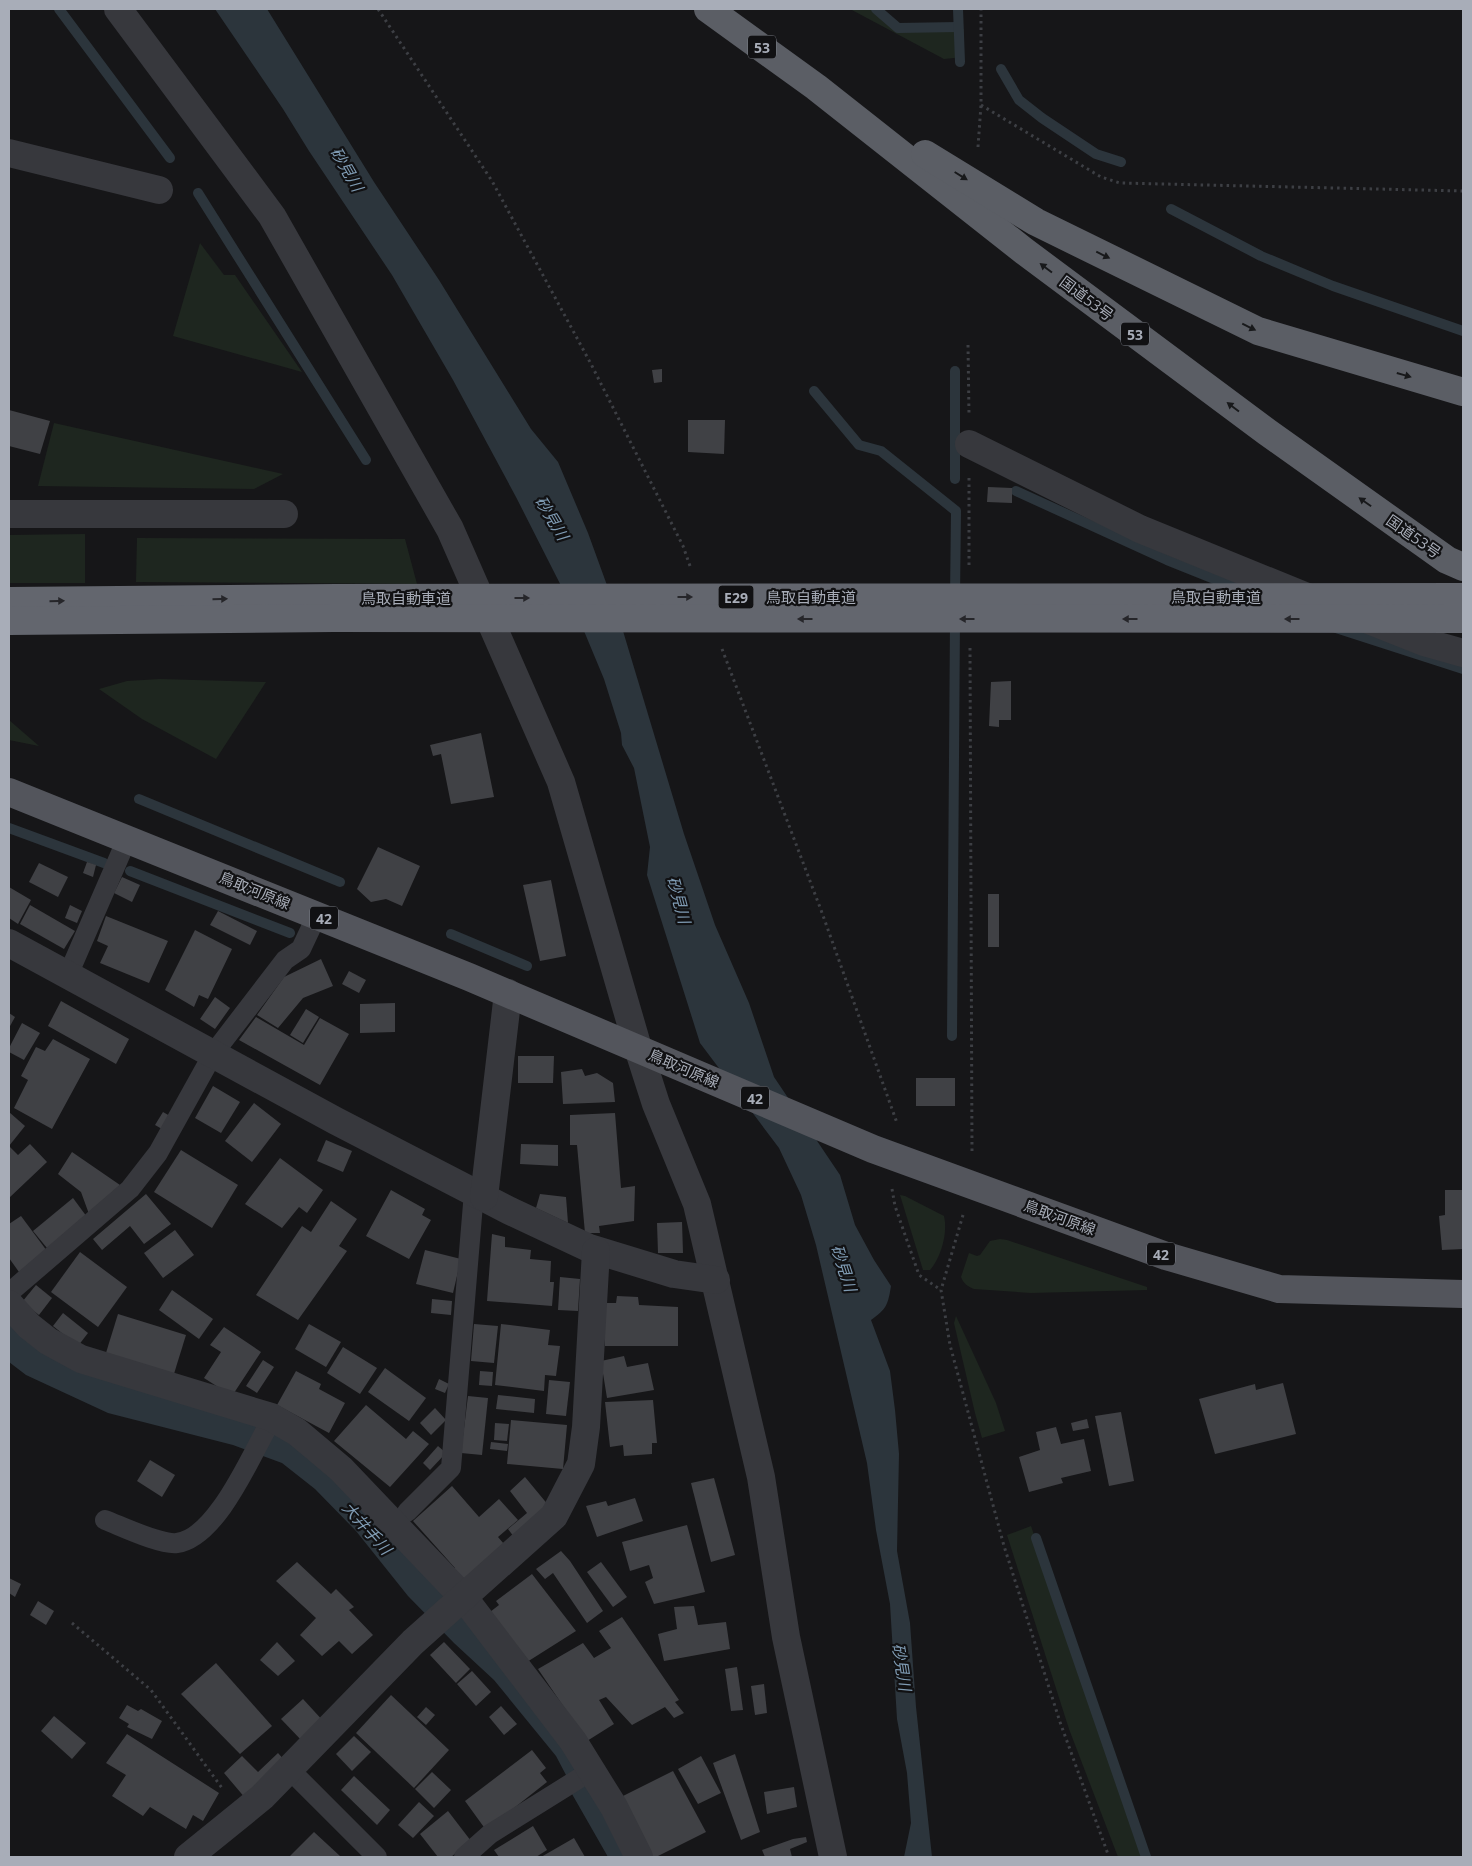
<svg xmlns="http://www.w3.org/2000/svg" width="1472" height="1866" viewBox="0 0 1472 1866" font-family="'Open Sans','Noto Sans JP',sans-serif">
<rect width="100%" height="100%" fill="#161618"/>
<g fill="#1e261f">
<polygon points="850,9 872,9 899,31 964,29 964,57 944,59"/>
<polygon points="200,243 224,275 235,275 302,372 173,336"/>
<polygon points="54,423 283,474 254,489 38,486"/>
<polygon points="85,534 85,583 9,583 9,535"/>
<polygon points="137,538 405,539 417,584 136,582"/>
<polygon points="160,679 266,682 216,759 142,719 99,689 127,681"/>
<polygon points="9,720 39,746 9,740"/>
<path d="M900,1195L905,1196L944,1216C948,1233 941,1257 930,1270H923Z"/>
<path d="M1000,1239L1007,1240L1147,1287V1290L1031,1293L974,1289C967,1286 964,1284 961,1277L969,1253L977,1256L980,1255L990,1241Z"/>
<polygon points="956,1316 996,1403 1005,1431 982,1438 975,1413 954,1323"/>
<polygon points="1031,1526 1143,1857 1118,1857 1069,1729 1007,1535"/>
</g>
<g fill="#2c353c">
<path d="M215,9H267L374,182L439,280L531,429L558,462L588,533L620,621L684,834L715,925L749,1003L774,1077L840,1175L855,1225L874,1260L891,1286C888,1304 887,1309 871,1320L890,1371L895,1410L899,1454L897,1551L910,1623L916,1707L932,1857H904L911,1823L907,1773L897,1719L890,1604L876,1530L867,1463L816,1245L801,1195L779,1148L700,1043L647,875L650,847L634,768L622,745L621,733L604,679L584,631L516,497L453,380L392,275L309,151L283,109Z"/>
<polygon points="9,1319 283,1436 366,1507 502,1663 596,1789 629,1857 608,1857 572,1794 566,1775 556,1756 494,1680 454,1643 408,1596 356,1531 315,1489 282,1463 233,1445 108,1413 26,1375 9,1362"/>
</g>
<g fill="none" stroke-linecap="round" stroke-linejoin="round">
<g stroke="#2c353c" stroke-width="10">
<polyline points="59,9 170,158"/>
<polyline points="876,9 898,28 958,27"/>
<polyline points="958,9 960,62"/>
<polyline points="1001,69 1019,100 1042,118 1096,154 1121,162"/>
<polyline points="198,193 366,460"/>
<polyline points="1171,209 1261,256 1333,286 1463,331"/>
<polyline points="955,371 955,479"/>
<polyline points="814,391 859,445 881,451 956,511 955,597"/>
<polyline points="1016,491 1167,560 1237,588"/>
<polyline points="1336,628 1463,669"/>
<polyline points="139,799 340,882"/>
<polyline points="9,828 104,863"/>
<polyline points="130,871 290,933"/>
<polyline points="451,934 527,966"/>
<polyline points="952,1036 955,619"/>
<polyline points="1036,1538 1146,1857"/>
</g>
</g>
<g fill="#404145">
<polygon points="662,369 662,382 654,383 652,370"/>
<polygon points="9,410 50,421 40,454 9,446"/>
<polygon points="688,420 725,420 724,454 688,452"/>
<polygon points="988,487 1012,488 1012,503 987,502"/>
<polygon points="1011,681 1011,720 999,720 999,727 989,726 991,682"/>
<polygon points="481,733 494,797 451,804 441,754 433,756 430,745"/>
<polygon points="378,847 420,866 402,906 386,899 371,902 357,889"/>
<polygon points="87,862 96,865 93,877 83,873"/>
<polygon points="39,863 68,877 58,897 29,882"/>
<polygon points="122,877 140,885 132,902 114,893"/>
<polygon points="551,880 566,956 540,961 523,885"/>
<polygon points="9,887 31,900 18,924 9,918"/>
<rect x="988" y="894" width="11" height="53"/>
<polygon points="30,905 75,931 64,949 20,924"/>
<polygon points="70,905 82,911 77,923 65,918"/>
<polygon points="218,911 257,931 250,945 210,925"/>
<polygon points="106,916 168,941 149,983 100,963 108,946 97,941"/>
<polygon points="195,930 232,949 208,999 199,995 194,1007 165,990"/>
<polygon points="321,959 333,986 303,998 278,1028 257,1015 284,977"/>
<polygon points="349,971 366,980 359,993 342,984"/>
<polygon points="215,997 230,1008 215,1029 200,1019"/>
<polygon points="61,1001 129,1039 116,1064 48,1026"/>
<polygon points="395,1003 395,1032 360,1033 360,1004"/>
<polygon points="306,1009 319,1017 303,1043 290,1035"/>
<polygon points="9,1013 15,1017 9,1028"/>
<polygon points="256,1017 304,1045 320,1018 349,1034 320,1085 239,1040"/>
<polygon points="22,1023 40,1033 24,1060 9,1052 9,1048"/>
<polygon points="53,1039 90,1059 52,1129 14,1108 28,1080 21,1076 36,1047 45,1051"/>
<polygon points="518,1056 554,1056 553,1083 518,1083"/>
<polygon points="582,1069 585,1076 597,1073 613,1083 615,1102 563,1104 561,1072"/>
<rect x="916" y="1078" width="39" height="28"/>
<polygon points="213,1086 240,1102 221,1133 195,1118"/>
<polygon points="254,1103 281,1124 252,1162 225,1141"/>
<polygon points="9,1112 25,1126 9,1146"/>
<polygon points="163,1112 170,1116 162,1129 155,1125"/>
<polygon points="615,1113 621,1188 635,1186 634,1221 599,1226 600,1233 585,1233 577,1145 570,1145 570,1115"/>
<polygon points="326,1140 352,1151 343,1172 317,1161"/>
<polygon points="30,1144 47,1162 9,1198 9,1146 18,1155"/>
<polygon points="521,1144 558,1145 558,1166 520,1164"/>
<polygon points="181,1150 238,1185 212,1228 154,1192"/>
<polygon points="72,1152 120,1185 89,1214 81,1192 58,1174"/>
<polygon points="280,1158 323,1190 307,1213 299,1207 282,1228 245,1204"/>
<polygon points="391,1190 425,1209 422,1215 431,1220 409,1259 366,1236"/>
<polygon points="1445,1190 1463,1190 1463,1249 1442,1250 1439,1216 1445,1215"/>
<polygon points="146,1194 171,1224 144,1244 130,1226 102,1250 93,1239"/>
<polygon points="540,1194 566,1197 568,1223 536,1208"/>
<polygon points="73,1198 87,1217 47,1248 33,1231"/>
<polygon points="331,1201 357,1219 339,1246 347,1251 298,1320 256,1295 302,1226 311,1232"/>
<polygon points="21,1216 47,1251 19,1272 9,1258 9,1224"/>
<polygon points="682,1222 683,1253 658,1253 657,1223"/>
<polygon points="175,1230 194,1255 163,1278 144,1253"/>
<polygon points="492,1234 505,1237 505,1247 531,1250 530,1259 551,1261 550,1282 554,1282 552,1306 487,1301"/>
<polygon points="425,1250 461,1259 453,1293 416,1284"/>
<polygon points="80,1252 127,1287 98,1327 51,1292"/>
<polygon points="560,1277 580,1279 578,1311 558,1310"/>
<polygon points="36,1285 52,1298 39,1315 22,1302"/>
<polygon points="172,1290 213,1319 199,1339 159,1310"/>
<polygon points="617,1296 638,1297 639,1305 678,1307 678,1346 605,1346 605,1303 616,1303"/>
<polygon points="432,1299 452,1301 451,1315 431,1313"/>
<polygon points="63,1313 88,1333 78,1346 53,1326"/>
<polygon points="118,1314 186,1335 173,1377 105,1356"/>
<polygon points="309,1324 341,1342 326,1367 295,1349"/>
<polygon points="474,1324 498,1326 494,1363 471,1361"/>
<polygon points="501,1324 550,1330 548,1345 560,1346 556,1376 545,1375 544,1391 495,1385"/>
<polygon points="224,1327 261,1352 232,1396 204,1378 221,1352 210,1345"/>
<polygon points="343,1347 377,1368 360,1394 327,1373"/>
<polygon points="624,1356 627,1367 648,1363 654,1390 607,1398 601,1361"/>
<polygon points="263,1360 274,1367 257,1393 246,1386"/>
<polygon points="385,1368 426,1398 409,1421 368,1392"/>
<polygon points="296,1371 321,1384 319,1389 345,1403 329,1433 277,1405"/>
<polygon points="480,1371 493,1372 492,1386 479,1385"/>
<polygon points="439,1379 449,1384 445,1393 435,1389"/>
<polygon points="549,1380 570,1382 566,1416 546,1414"/>
<polygon points="1283,1383 1296,1434 1215,1454 1199,1399 1255,1384 1256,1390"/>
<polygon points="498,1395 535,1399 534,1413 496,1409"/>
<polygon points="468,1396 488,1398 482,1455 461,1453"/>
<polygon points="653,1400 657,1443 652,1443 652,1454 624,1456 623,1445 610,1447 605,1402"/>
<polygon points="366,1405 406,1439 413,1431 429,1444 390,1487 334,1441"/>
<polygon points="435,1408 446,1420 431,1435 420,1423"/>
<polygon points="1121,1412 1134,1481 1109,1486 1095,1416"/>
<polygon points="1087,1419 1089,1428 1073,1431 1071,1423"/>
<polygon points="511,1420 567,1425 563,1469 507,1464"/>
<polygon points="495,1423 509,1424 507,1441 494,1440"/>
<polygon points="1056,1427 1061,1444 1084,1439 1091,1471 1061,1478 1063,1483 1029,1492 1019,1457 1040,1450 1036,1432"/>
<polygon points="491,1442 508,1444 507,1451 490,1449"/>
<polygon points="438,1446 446,1453 430,1470 423,1463"/>
<polygon points="150,1460 175,1475 162,1497 137,1481"/>
<polygon points="525,1477 549,1506 514,1537 508,1529 527,1513 510,1491"/>
<polygon points="714,1478 735,1555 711,1562 691,1483"/>
<polygon points="452,1486 479,1517 499,1499 518,1520 498,1537 504,1544 462,1583 451,1571 455,1568 413,1521"/>
<polygon points="635,1498 643,1521 597,1537 586,1506 606,1501 608,1506"/>
<polygon points="687,1525 705,1592 654,1604 645,1582 653,1578 649,1565 630,1571 622,1542"/>
<polygon points="561,1551 570,1561 603,1611 587,1623 553,1573 545,1579 536,1569"/>
<polygon points="297,1562 331,1594 336,1589 354,1607 349,1610 373,1635 352,1654 339,1641 322,1656 300,1635 316,1618 276,1581"/>
<polygon points="601,1562 627,1597 613,1607 587,1572"/>
<polygon points="532,1574 576,1631 527,1662 490,1612 499,1605 496,1601"/>
<polygon points="9,1578 21,1584 15,1597 9,1593"/>
<polygon points="38,1601 54,1611 46,1625 30,1615"/>
<polygon points="694,1606 698,1625 726,1622 730,1649 664,1661 658,1634 677,1629 674,1607"/>
<polygon points="622,1617 679,1700 675,1702 684,1713 674,1718 665,1707 632,1725 606,1697 599,1700 614,1724 587,1741 538,1669 583,1643 594,1658 611,1648 599,1631"/>
<polygon points="277,1642 295,1661 278,1676 260,1660"/>
<polygon points="444,1642 470,1669 456,1683 430,1655"/>
<polygon points="216,1663 272,1726 240,1754 181,1694"/>
<polygon points="737,1667 743,1710 731,1711 725,1669"/>
<polygon points="472,1671 491,1692 476,1706 457,1684"/>
<polygon points="764,1684 767,1713 755,1715 751,1686"/>
<polygon points="391,1695 449,1750 414,1788 356,1733"/>
<polygon points="303,1699 325,1723 304,1743 281,1719"/>
<polygon points="127,1705 138,1711 141,1709 162,1721 152,1739 127,1727 129,1724 119,1718"/>
<polygon points="501,1706 517,1724 504,1735 489,1717"/>
<polygon points="426,1707 435,1715 426,1725 417,1717"/>
<polygon points="54,1716 86,1743 72,1759 41,1731"/>
<polygon points="127,1734 219,1793 203,1821 193,1815 186,1829 150,1807 143,1816 112,1796 126,1775 106,1763"/>
<polygon points="354,1736 371,1752 352,1771 336,1754"/>
<polygon points="532,1750 546,1768 540,1773 547,1782 486,1830 465,1801"/>
<polygon points="278,1753 286,1762 246,1799 224,1773 242,1756 258,1772"/>
<polygon points="735,1754 760,1832 741,1840 713,1763"/>
<polygon points="701,1756 721,1793 698,1804 678,1769"/>
<polygon points="673,1771 706,1832 656,1857 652,1857 623,1796"/>
<polygon points="432,1772 451,1790 434,1808 415,1789"/>
<polygon points="354,1776 390,1810 377,1825 341,1790"/>
<polygon points="794,1787 797,1807 767,1814 764,1792"/>
<polygon points="419,1802 434,1816 413,1838 398,1825"/>
<polygon points="448,1811 471,1841 451,1857 438,1857 420,1834"/>
<polygon points="533,1826 547,1850 536,1857 499,1857 494,1850"/>
<polygon points="314,1832 340,1856 339,1857 289,1857"/>
<polygon points="806,1837 807,1842 790,1849 792,1857 765,1857 762,1850 793,1839"/>
<polygon points="574,1838 585,1857 541,1857"/>
</g>
<g fill="none" stroke-linecap="round" stroke-linejoin="round">
<g stroke="#3d3f44" stroke-width="3" stroke-dasharray="2.5 4" stroke-linecap="butt">
<polyline points="378,9 492,181 591,364 683,546 690,566"/>
<polyline points="981,105 1101,177 1120,183 1463,191"/>
<polyline points="978,147 981,105 981,9"/>
<polyline points="968,345 969,415"/>
<polyline points="969,478 969,567"/>
<polyline points="970,648 972,1152"/>
<polyline points="722,649 821,910 897,1123"/>
<polyline points="892,1189 895,1206 919,1275 941,1290"/>
<polyline points="963,1215 941,1290 950,1345 1004,1546 1060,1722 1109,1857"/>
<polyline points="72,1623 151,1690 222,1788"/>
</g>
<g stroke="#37383d" stroke-width="20">
<polyline points="68,975 127,839"/>
<polyline points="9,1293 130,1189 158,1153 213,1054 285,960 301,949 317,915"/>
<polyline points="407,1512 451,1468 474,1192"/>
<path d="M105,1520C121,1526 160,1545 177,1543C216,1538 250,1458 268,1426"/>
<polyline points="289,1769 377,1857"/>
<polyline points="464,1857 490,1834 591,1771"/>
</g>
<g stroke="#37383d" stroke-width="28">
<polyline points="118,9 272,216 450,529 561,782 638,1048 656,1104 697,1204 761,1477 786,1637 833,1857"/>
<polyline points="9,153 159,190"/>
<polyline points="969,444 1140,529 1307,597"/>
<polyline points="9,514 284,514"/>
<polyline points="1366,619 1424,642 1463,653"/>
<polyline points="9,943 336,1121 510,1211 589,1248 674,1274 716,1280"/>
<polyline points="484,1197 508,993"/>
<polyline points="9,1304 29,1326 48,1341 81,1359 271,1417 297,1432 341,1469 464,1598 573,1741 614,1807 639,1857"/>
<polyline points="188,1857 262,1797 413,1642 554,1516 581,1464 586,1427 596,1251"/>
</g>
<polyline stroke="#53555c" stroke-width="28" points="9,792 469,977 873,1149 1166,1256 1279,1289 1463,1294"/>
<g stroke="#5b5e65" stroke-width="28">
<polyline points="708,9 816,87 1024,251 1267,432 1447,560 1463,567"/>
<polyline points="925,154 1036,222 1258,331 1463,392"/>
</g>
<g stroke="#63666e" stroke-width="28">
<polyline points="9,601 336,598 1463,597"/>
<polyline points="9,621 334,618 1463,619"/>
</g>
</g>
<defs><path id="oneway-solid" d="M-6-.8H1V-3.2L6.5 0L1 3.2V.8H-6Z" transform="scale(1.25)"/></defs>
<g fill="#18191b">
<use href="#oneway-solid" transform="translate(961 176) rotate(32)"/>
<use href="#oneway-solid" transform="translate(1103 255) rotate(26)"/>
<use href="#oneway-solid" transform="translate(1046 268) rotate(-143)"/>
<use href="#oneway-solid" transform="translate(1249 327) rotate(26)"/>
<use href="#oneway-solid" transform="translate(1404 375) rotate(16)"/>
<use href="#oneway-solid" transform="translate(1233 407) rotate(-143)"/>
<use href="#oneway-solid" transform="translate(1365 502) rotate(-145)"/>
</g>
<g fill="#26262a">
<use href="#oneway-solid" transform="translate(685 597)"/>
<use href="#oneway-solid" transform="translate(522 598)"/>
<use href="#oneway-solid" transform="translate(220 599) rotate(-1)"/>
<use href="#oneway-solid" transform="translate(57 601) rotate(-1)"/>
<use href="#oneway-solid" transform="translate(805 619) rotate(-180)"/>
<use href="#oneway-solid" transform="translate(967 619) rotate(-180)"/>
<use href="#oneway-solid" transform="translate(1130 619) rotate(-180)"/>
<use href="#oneway-solid" transform="translate(1292 619) rotate(-180)"/>
</g>
<g text-anchor="middle" dominant-baseline="central" stroke-width="4.5" stroke-linejoin="round" paint-order="stroke">
<g fill="#111113" stroke="#7b7e86" stroke-width="1">
<rect x="748" y="35.5" width="28" height="23" rx="4"/>
<rect x="1121" y="322.5" width="28" height="23" rx="4"/>
<rect x="718.5" y="585.5" width="35" height="23" rx="4"/>
<rect x="310" y="906.5" width="28" height="23" rx="4"/>
<rect x="741" y="1086.5" width="28" height="23" rx="4"/>
<rect x="1147" y="1242.5" width="28" height="23" rx="4"/>
</g>
<g font-size="14" font-weight="bold" fill="#a8adb8">
<text x="762" y="47">53</text>
<text x="1135" y="334">53</text>
<text x="736" y="597">E29</text>
<text x="324" y="918">42</text>
<text x="755" y="1098">42</text>
<text x="1161" y="1254">42</text>
</g>
<g font-size="15" fill="#a8adb8" stroke="#111113">
<text transform="translate(1087 298) rotate(37)">国道53号</text>
<text transform="translate(1414 536) rotate(35)">国道53号</text>
<text x="811" y="597">鳥取自動車道</text>
<text x="1216" y="597">鳥取自動車道</text>
<text x="406" y="598">鳥取自動車道</text>
<text transform="translate(255 890) rotate(22)">鳥取河原線</text>
<text transform="translate(684 1068) rotate(23)">鳥取河原線</text>
<text transform="translate(1060 1217) rotate(20)">鳥取河原線</text>
</g>
<g font-size="16" font-style="italic" fill="#7f9bb3" stroke="#111113">
<text transform="translate(347 169) rotate(60)">砂見川</text>
<text transform="translate(552 518) rotate(59)">砂見川</text>
<text transform="translate(679 900) rotate(75)">砂見川</text>
<text transform="translate(844 1268) rotate(72)">砂見川</text>
<text transform="translate(367 1528) rotate(48)">大井手川</text>
<text transform="translate(902 1667) rotate(81)">砂見川</text>
</g>
</g>
<rect width="1472" height="1866" fill="none" stroke="#a8adb8" stroke-width="20"/>
</svg>
